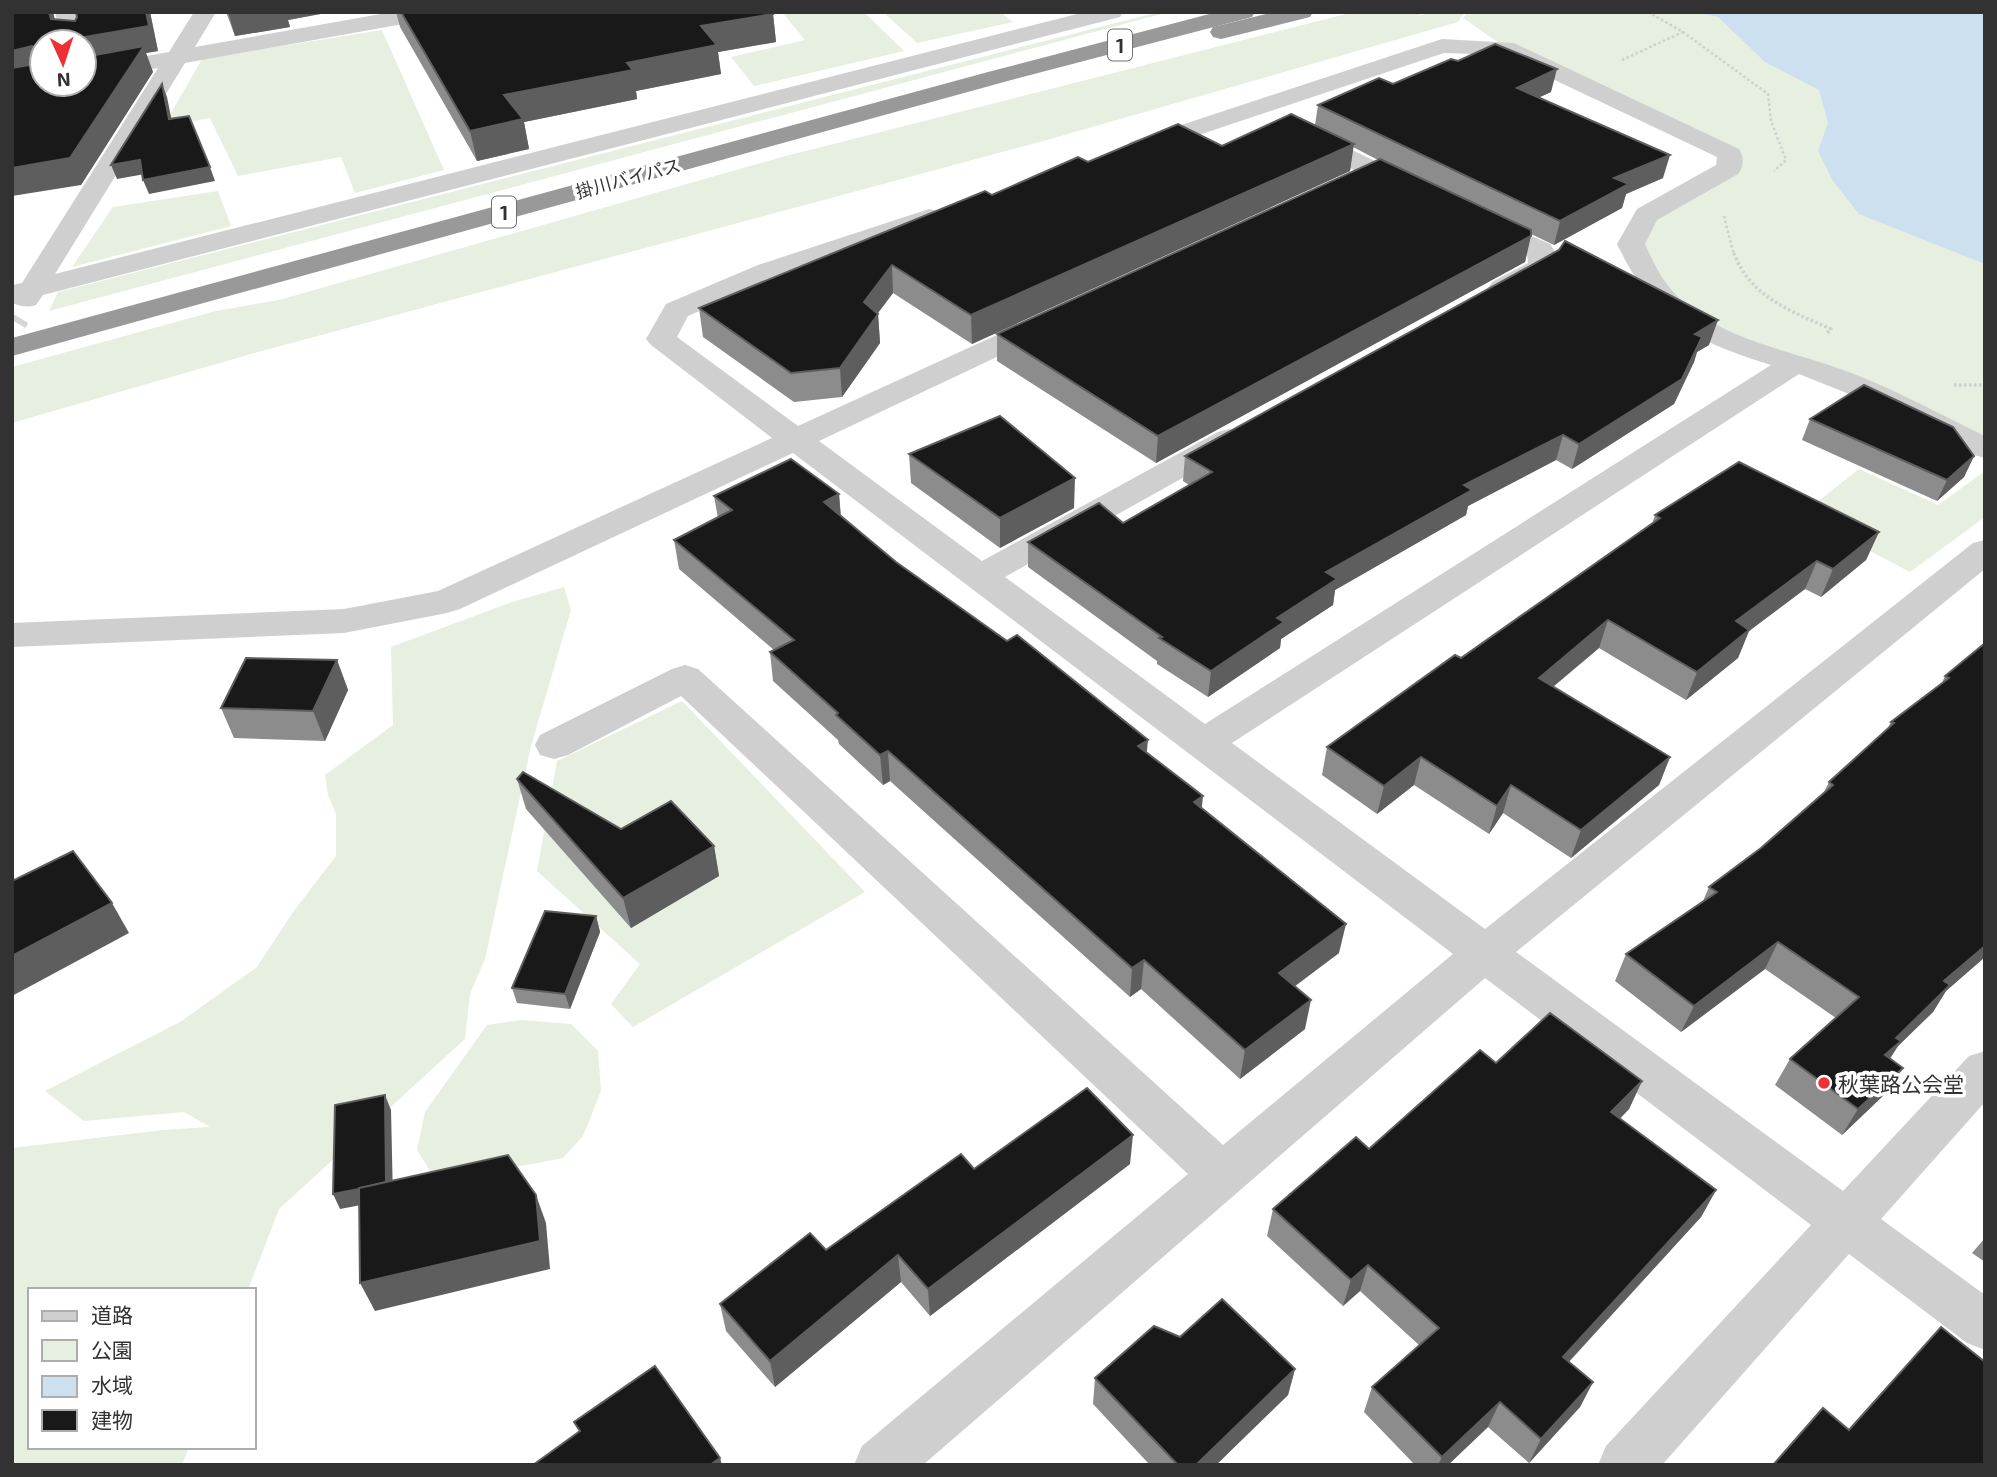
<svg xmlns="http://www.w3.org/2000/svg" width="1997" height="1477" viewBox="0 0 1997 1477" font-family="'Exo 2','Noto Sans JP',sans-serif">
<rect width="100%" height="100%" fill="#fff"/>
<g fill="#e7efe0">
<polygon points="782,12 864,12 904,51 754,86 731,57 805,40"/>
<polygon points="883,12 1000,12 1013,22 917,43"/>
<polygon points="1159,12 1169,12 49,311 58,292"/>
<polygon points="1354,12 1428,12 1413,17 1434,12 1465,12 1458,22 1047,140 258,352 12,423 12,367 216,311 279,300 782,157"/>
<polygon points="1468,12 1985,12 1985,448 1751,351 1664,300 1637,260 1646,215 1729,161 1506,48 1463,18"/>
<polygon points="382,30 444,170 355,193 341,157 238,176 210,118 163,127 202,59"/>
<polygon points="218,191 231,226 72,267 113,207"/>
<polygon points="1859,469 1938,505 1985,471 1985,517 1910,572 1801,515"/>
<polygon points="564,587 571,610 531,746 485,959 470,994 465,1039 279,1209 248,1290 30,1290 30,1447 189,1447 182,1465 12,1465 12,1148 163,1130 210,1127 184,1112 84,1121 45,1091 180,1022 257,967 293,912 336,856 336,814 328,795 325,775 393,725 391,647 512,602"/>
<polygon points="682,701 865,892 633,1027 611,1004 640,964 537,871 557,761"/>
<polygon points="521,1020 571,1024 598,1051 601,1091 583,1136 563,1158 437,1182 417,1150 425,1112 487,1025"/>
</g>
<polygon fill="#cce0ef" points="1696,12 1985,12 1985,264 1859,214 1833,181 1818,151 1828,123 1819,90 1765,62 1718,17"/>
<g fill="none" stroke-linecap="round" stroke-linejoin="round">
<polyline stroke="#d6d6d6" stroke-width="31" stroke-dasharray="31 16" stroke-linecap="butt" points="12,320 15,315"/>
<g stroke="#cfcfcf" stroke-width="2.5" stroke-dasharray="2.5 2.5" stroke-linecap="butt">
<polyline points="1648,12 1683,32 1768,94 1771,121 1786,160 1774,171"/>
<polyline points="1622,60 1683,32"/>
<polyline points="1724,216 1734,255"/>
</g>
<g stroke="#cfcfcf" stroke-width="3.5" stroke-dasharray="2.5 2.5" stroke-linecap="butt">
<path d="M1734,253C1749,296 1792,312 1831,329L1826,334"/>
<polyline points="1954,385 1985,385"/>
</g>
<g fill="#cfcfcf" fill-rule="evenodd">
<polygon points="55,12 77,12 84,42 84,43 62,42"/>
<path d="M194,12H216L195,47L392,12H442L439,17L431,19L185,63L55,274L1085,12H1123L1120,17L43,295L36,305C26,308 20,306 12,303V285L22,283L158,68L84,81V67L169,52Z"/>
<path d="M1442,39L1514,43L1739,149C1744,156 1744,167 1738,174L1657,220L1645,244C1653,262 1661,279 1675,294C1722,343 1799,351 1859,376C1902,393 1943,416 1985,436V458L1974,455L1859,398L1799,374L1232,743L1485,929L1973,543L1985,540V569L1516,952L1843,1191L1969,1056L1985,1051V1102L1881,1219L1985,1295V1350L1967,1343L1849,1254L1662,1465H1598L1606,1446L1811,1225L1485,978L923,1465H854L862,1446L1188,1174L681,696L568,755L554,759L540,755L535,745L540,735L672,669L685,665L698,669L1223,1145L1453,954L793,453L460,609L447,613L344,633L12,647V623L344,609L438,591L772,438L651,345L646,339L666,304L758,265L929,209L939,211L942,217L939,223L778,277L688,316L677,337L798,426L1034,318L1044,315L1054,318L1059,324L1054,330L819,441L982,561L1218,432L1229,429L1240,432L1245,439L1240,446L1005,577L1205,724L1771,365C1692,340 1654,321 1617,244L1637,209L1716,165L1717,157L1502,55L1444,53L1148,152L1139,155L1130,152L1126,147L1130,142Z"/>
<polygon points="1303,127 1422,183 1426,189 1422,195 1413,197 1404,195 1294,140 1290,135 1294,130"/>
<path d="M1483,215L1550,244L1554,250L1556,266L1552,272C1534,282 1513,299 1492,294L1488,288L1492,282L1528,263L1527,254L1473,229L1469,223L1473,217Z"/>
</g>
<g fill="#999" fill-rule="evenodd">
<polygon points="1217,12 1255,12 1252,17 1004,82 12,356 12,338 988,72"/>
<polygon points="1274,12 1313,12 1310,17 1221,39 1213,37 1210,32 1213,27"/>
</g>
</g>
<g fill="#8c8c8c" fill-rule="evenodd">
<path d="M12,12H53L55,20L75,21L77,17L76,12H150L158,51L146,53L153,72L81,185ZM42,42L84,84H42Z"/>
<polygon points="226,12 331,12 288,20 290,27 235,36"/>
<polygon points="396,12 772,12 773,14 776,42 718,52 721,74 636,91 637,99 524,122 529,149 477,161 400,27"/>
<polygon points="1393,84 1551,92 1539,97 1663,178 1626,194 1622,208 1554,245 1531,234 1525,262 1156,463 997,361 997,334 1378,160 1353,147 1350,171 972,344 893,293 878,313 880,343 842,397 794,402 703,337 699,308 992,195 1088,162 1222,146 1315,125 1318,105"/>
<polygon points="1709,345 1697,352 1694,362 1674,404 1572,469 1556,460 1468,506 1466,515 1335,590 1333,605 1281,639 1280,648 1208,697 1157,664 1157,661 1028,567 1028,542 1123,523 1189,485 1183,481 1185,456"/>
<polygon points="1810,419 1974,456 1964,477 1937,501 1802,440"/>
<polygon points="909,454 1074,508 1000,548 911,483"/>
<polygon points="839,494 841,515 896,562 1147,753 1202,808 1339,953 1294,986 1305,1029 1240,1079 1141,989 1130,997 890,781 883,785 839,744 838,740 773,681 770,652 774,650 679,569 674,540 718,518 714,496"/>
<polygon points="1655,515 1879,532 1866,560 1821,597 1805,589 1749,631 1738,658 1686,700 1599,648 1553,687 1670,757 1659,785 1571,858 1503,813 1489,834 1414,785 1377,814 1322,775 1327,747 1461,658 1652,524"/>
<polygon points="1985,643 1985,957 1946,991 1933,1012 1898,1046 1890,1059 1903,1068 1886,1093 1842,1135 1775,1085 1790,1059 1836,1018 1765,969 1681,1032 1615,981 1626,954 1703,901 1709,887 1761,848 1823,794 1829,782 1887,730 1891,722 1942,683 1945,676"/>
<polygon points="337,660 348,690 325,741 234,738 221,708"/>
<polygon points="517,779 621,829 714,846 719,876 631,928 526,809"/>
<polygon points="596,916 600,932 570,1009 517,1003 512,988"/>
<polygon points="1496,1063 1642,1081 1629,1109 1620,1119 1716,1190 1701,1217 1569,1362 1593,1382 1580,1407 1529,1463 1488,1427 1448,1465 1415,1465 1364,1412 1372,1387 1419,1345 1360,1291 1343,1306 1267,1236 1273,1209 1369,1149"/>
<polygon points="1130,1164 930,1316 901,1282 775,1387 726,1331 720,1304 826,1250 974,1169"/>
<polygon points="1985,1238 1985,1262 1972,1253"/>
<polygon points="1180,1337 1295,1369 1288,1395 1216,1465 1150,1465 1093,1404 1095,1378"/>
</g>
<g fill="#5e5e5e">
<polygon points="49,12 53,12 60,42 51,19"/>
<polygon points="146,12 150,12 158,51 146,53 153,72 81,185 12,196 12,168 84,64 84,42 72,42 74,39"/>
<polygon points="228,12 331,12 288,20 290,27 235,36"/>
<polygon points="773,14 776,42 718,52 721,74 636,91 637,99 524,122 529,149 477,161 470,131 504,95 627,63 701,26"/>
<polygon points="32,46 41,72 12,78 12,51"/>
<polygon points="1557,69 1551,92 1512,110 1517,88"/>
<polygon points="162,84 167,97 174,132 169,119"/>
<polygon points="1354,144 1350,171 972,344 971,315"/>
<polygon points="1670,155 1663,178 1626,194 1622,208 1554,245 1560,221 1614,178"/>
<polygon points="140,160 145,174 117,179 111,165"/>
<polygon points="210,167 215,181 149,194 143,180"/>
<polygon points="1531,236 1525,262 1156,463 1158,436"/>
<polygon points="892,265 893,293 865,330 864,302"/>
<polygon points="878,314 880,343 842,397 840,368"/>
<polygon points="1718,320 1709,345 1697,352 1694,362 1674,404 1572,469 1579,444 1695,334"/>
<polygon points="1563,435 1556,460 1468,506 1466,515 1335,590 1333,605 1281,639 1280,648 1208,697 1211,671 1277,618 1326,572 1464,485"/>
<polygon points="1974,456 1964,477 1937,501 1947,480"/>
<polygon points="1075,478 1074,508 1000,548 1000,518"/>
<polygon points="839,494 841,523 824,502"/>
<polygon points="1879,532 1866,560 1821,597 1833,569"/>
<polygon points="1817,561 1805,589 1749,631 1738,658 1686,700 1697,672 1736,621"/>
<polygon points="1608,620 1599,648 1530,706 1539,678"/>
<polygon points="337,660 348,690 325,741 313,711"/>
<polygon points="1148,740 1145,770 1138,746"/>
<polygon points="888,751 890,781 883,785 880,755"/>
<polygon points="1421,757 1414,785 1377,814 1384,786"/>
<polygon points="1670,757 1659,785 1571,858 1581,830"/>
<polygon points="1511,785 1503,813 1489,834 1497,806"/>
<polygon points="1203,796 1200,825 1194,802"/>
<polygon points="714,846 719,876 631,928 623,898"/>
<polygon points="112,903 129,933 12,996 12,956"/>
<polygon points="596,916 600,932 570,1009 565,994"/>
<polygon points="1346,924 1339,953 1274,1002 1279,973"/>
<polygon points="1778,942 1765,969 1681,1032 1694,1006"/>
<polygon points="1985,946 1985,957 1946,991 1933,1012 1898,1046 1884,1067 1869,1081 1896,1038 1944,981"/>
<polygon points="1144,960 1141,989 1130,997 1132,968"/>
<polygon points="1311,1000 1305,1029 1240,1079 1245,1050"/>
<polygon points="1903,1068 1886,1093 1842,1135 1858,1109"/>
<polygon points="1642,1081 1629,1109 1598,1140 1611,1112"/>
<polygon points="385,1095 391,1110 393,1199 340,1209 333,1194"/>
<polygon points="1133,1135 1130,1164 930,1316 928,1289"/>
<polygon points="1716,1190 1701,1217 1550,1382 1563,1357"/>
<polygon points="536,1195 546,1223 550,1269 375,1311 360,1283"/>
<polygon points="898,1255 901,1282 775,1387 770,1361"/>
<polygon points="1368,1265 1360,1291 1343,1306 1351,1280"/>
<polygon points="1295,1369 1288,1395 1216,1465 1196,1465"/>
<polygon points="1593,1382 1580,1407 1529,1463 1541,1439"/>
<polygon points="1500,1402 1488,1427 1448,1465 1438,1465 1442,1457"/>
<polygon points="720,1458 722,1465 710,1465"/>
</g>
<g fill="#191919" stroke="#5e5e5e" stroke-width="2">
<polygon points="12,12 49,12 51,19 75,21 77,17 76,12 146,12 149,26 74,39 72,42 42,42 42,57 35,56 35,49 32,46 12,51"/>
<polygon points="401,12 772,12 773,14 701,26 717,45 627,63 633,70 504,95 523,119 470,131"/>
<polygon points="1495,44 1557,69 1517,88 1670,155 1614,178 1629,184 1560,221 1318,105 1379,78 1393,84 1451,59 1458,61"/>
<polygon points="144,46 70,158 12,168 12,68 40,63 42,60 42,84 84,84 84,57"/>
<polygon points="162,84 169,119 189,116 210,167 143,180 140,160 111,165"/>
<polygon points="1291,114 1354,144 971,315 892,265 864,302 878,314 840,368 791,373 699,308 985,191 992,195 1078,157 1088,162 1178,124 1222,146"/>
<polygon points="1380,159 1531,230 1531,236 1158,436 997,334"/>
<polygon points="1565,241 1718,320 1695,334 1702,337 1682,379 1579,444 1563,435 1464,485 1472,490 1326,572 1337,579 1277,618 1284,622 1211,671 1159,638 1162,637 1028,542 1099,503 1123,523 1212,472 1185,456 1559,250"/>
<polygon points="1864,385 1953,427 1974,456 1947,480 1810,419"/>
<polygon points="1000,416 1075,478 1000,518 909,454"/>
<polygon points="791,459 839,494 824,502 896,562 1007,641 1017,635 1148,740 1138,746 1203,796 1194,802 1346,924 1279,973 1311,1000 1245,1050 1144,960 1132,968 888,751 880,755 836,715 838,713 770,652 794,640 674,540 732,510 714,496"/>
<polygon points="1739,462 1879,532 1833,569 1817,561 1736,621 1749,630 1697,672 1608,620 1539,678 1670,757 1581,830 1511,785 1497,806 1421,757 1384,786 1327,747 1455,655 1461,658 1660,518 1655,515"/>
<polygon points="1985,643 1985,946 1944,981 1950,985 1896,1038 1901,1041 1885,1055 1903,1068 1858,1109 1790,1059 1859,997 1778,942 1694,1006 1626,954 1717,892 1709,887 1761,848 1833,785 1829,782 1894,723 1891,722 1949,678 1945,676"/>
<polygon points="246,658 337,660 313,711 221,708"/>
<polygon points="523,772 621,829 671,801 714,846 623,898 517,779"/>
<polygon points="73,851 112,903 12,956 12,881"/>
<polygon points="545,911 596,916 565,994 512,988"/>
<polygon points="1550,1013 1642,1081 1611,1112 1716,1190 1563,1357 1593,1382 1541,1439 1500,1402 1442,1457 1372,1387 1439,1328 1368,1265 1351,1280 1273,1209 1356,1137 1369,1149 1480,1050 1496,1063"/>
<polygon points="1087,1088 1133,1135 928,1289 898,1255 770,1361 720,1304 810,1233 826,1250 961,1154 974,1169"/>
<polygon points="385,1095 386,1182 359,1189 333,1194 335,1105"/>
<polygon points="508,1155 536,1195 540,1241 360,1283 359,1188"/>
<polygon points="1222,1299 1295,1369 1196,1465 1178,1465 1095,1378 1154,1326 1180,1337"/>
<polygon points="1941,1327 1985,1362 1985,1465 1773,1465 1823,1408 1849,1430"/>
<polygon points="655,1366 720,1458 710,1465 533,1465 580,1431 574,1422"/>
</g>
<circle fill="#ec3137" stroke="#fff" stroke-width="2.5" cx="1824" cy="1083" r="7"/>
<g text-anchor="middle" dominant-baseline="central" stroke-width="7" stroke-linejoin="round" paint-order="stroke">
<g font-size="18" fill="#323232" stroke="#fff">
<text transform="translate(628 178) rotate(-15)">掛川バイパス</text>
</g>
<g fill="#fff" stroke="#707070" stroke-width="2">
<rect x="1108" y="29.5" width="24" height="31" rx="5"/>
<rect x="492" y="196.5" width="24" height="31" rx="5"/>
</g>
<g font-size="19" font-weight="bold" fill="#323232">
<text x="1120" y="45">1</text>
<text x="504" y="212">1</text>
</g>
<g font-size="21" fill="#323232" stroke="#fff" text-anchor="start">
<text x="1838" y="1083">秋葉路公会堂</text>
</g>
</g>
<rect width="1997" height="1477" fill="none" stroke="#323232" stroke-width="28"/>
<rect x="28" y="1288" width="228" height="161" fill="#ffffff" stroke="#adadad" stroke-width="2"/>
<rect x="42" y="1311" width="35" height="10" fill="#cfcfcf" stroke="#adadad" stroke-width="2"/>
<text x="91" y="1323" font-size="21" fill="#323232">道路</text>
<rect x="42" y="1340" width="35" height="21" fill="#e7efe0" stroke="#adadad" stroke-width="2"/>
<text x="91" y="1358" font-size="21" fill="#323232">公園</text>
<rect x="42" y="1376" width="35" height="21" fill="#cce0ef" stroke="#adadad" stroke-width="2"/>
<text x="91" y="1393" font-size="21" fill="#323232">水域</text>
<rect x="42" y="1410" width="35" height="21" fill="#191919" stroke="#adadad" stroke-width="2"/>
<text x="91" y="1428" font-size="21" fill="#323232">建物</text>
<g transform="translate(63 63) rotate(177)"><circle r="33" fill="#ffffff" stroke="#adadad" stroke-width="2"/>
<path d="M0-5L12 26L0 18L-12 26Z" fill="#ec3137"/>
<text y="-10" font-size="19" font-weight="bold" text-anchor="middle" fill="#323232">N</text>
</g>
</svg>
